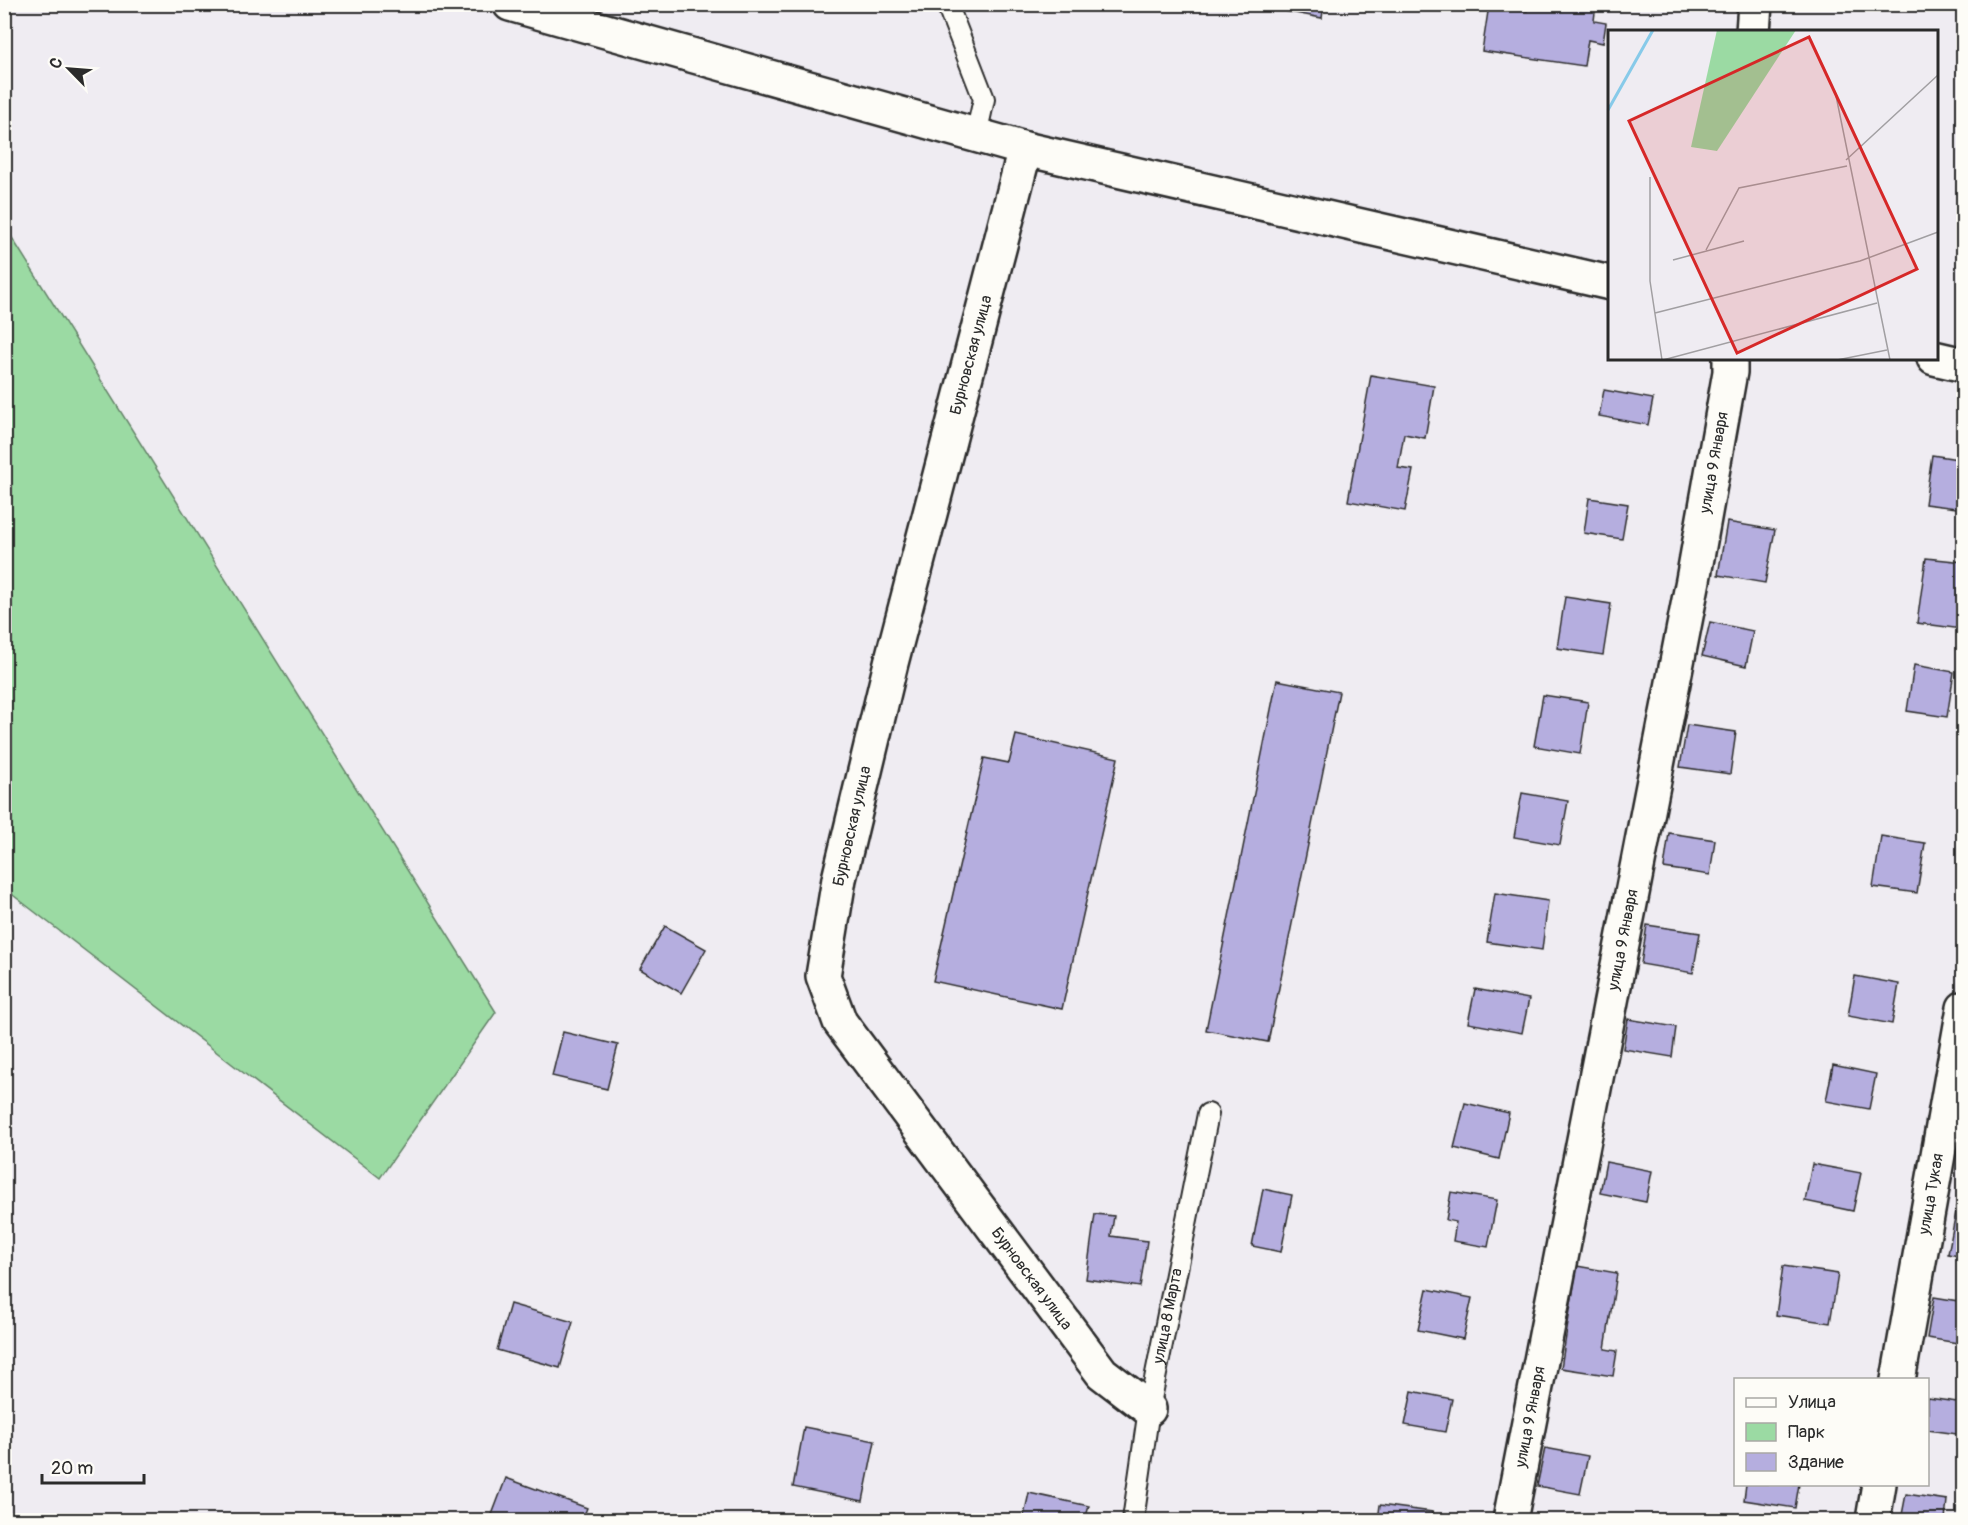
<svg xmlns="http://www.w3.org/2000/svg" width="1968" height="1525" viewBox="0 0 1968 1525" font-family="Pangolin,sans-serif">
<rect width="100%" height="100%" fill="#efecf2"/>
<filter id="ink" filterUnits="userSpaceOnUse"><feTurbulence type="fractalNoise" baseFrequency=".0167" numOctaves="2"/><feDisplacementMap in="SourceGraphic" scale="12" xChannelSelector="R" yChannelSelector="G"/><feConvolveMatrix kernelMatrix="1 2 1 2 8 2 1 2 1" color-interpolation-filters="sRGB"/></filter>
<g filter="url(#ink)">
<polygon fill="#9bdaa3" stroke="#638267" stroke-width="1.5" points="4,225 496,1012 380,1178 5,889"/>
<g fill="#b5aedf" stroke="#2b2b2b" stroke-width="1.5">
<polygon points="1247,4 1324,4 1322,18"/>
<polygon points="1528,4 1596,4 1594,21 1606,23 1603,43 1588,40 1584,66 1482,51 1489,5 1527,11"/>
<polygon points="1371,375 1434,386 1425,438 1404,434 1398,468 1413,470 1405,511 1348,501"/>
<polygon points="1604,390 1653,399 1648,425 1599,416"/>
<polygon points="1932,455 1964,460 1964,509 1925,504"/>
<polygon points="1589,498 1628,504 1622,539 1584,533"/>
<polygon points="1727,522 1775,530 1765,583 1718,575"/>
<polygon points="1926,558 1964,562 1962,629 1917,623"/>
<polygon points="1565,597 1611,604 1603,655 1557,648"/>
<polygon points="1710,622 1753,631 1746,666 1702,656"/>
<polygon points="1914,665 1954,672 1947,717 1907,711"/>
<polygon points="1277,680 1339,692 1268,1042 1206,1030"/>
<polygon points="1543,695 1588,702 1580,754 1534,746"/>
<polygon points="1687,725 1736,732 1730,774 1680,767"/>
<polygon points="1016,735 1118,758 1062,1009 933,981 984,758 1009,763"/>
<polygon points="1522,793 1568,801 1560,845 1514,837"/>
<polygon points="1669,833 1715,840 1710,875 1664,868"/>
<polygon points="1881,836 1925,843 1917,893 1873,887"/>
<polygon points="1495,893 1548,901 1542,950 1487,942"/>
<polygon points="1647,925 1700,933 1693,973 1641,964"/>
<polygon points="665,926 706,949 681,993 640,969"/>
<polygon points="1855,976 1899,984 1892,1024 1848,1016"/>
<polygon points="1475,989 1529,999 1522,1033 1468,1023"/>
<polygon points="1628,1019 1676,1027 1672,1057 1623,1049"/>
<polygon points="563,1032 618,1045 607,1089 552,1076"/>
<polygon points="1833,1065 1876,1074 1869,1109 1826,1101"/>
<polygon points="1465,1103 1509,1113 1499,1159 1454,1148"/>
<polygon points="1606,1162 1652,1171 1646,1202 1600,1193"/>
<polygon points="1812,1164 1861,1173 1853,1211 1805,1201"/>
<polygon points="1263,1189 1292,1195 1281,1252 1252,1246"/>
<polygon points="1451,1192 1497,1200 1488,1247 1453,1241 1456,1222 1446,1220"/>
<polygon points="1959,1196 1964,1197 1964,1257 1948,1254"/>
<polygon points="1095,1214 1114,1216 1111,1236 1147,1241 1140,1287 1086,1279"/>
<polygon points="1577,1266 1617,1273 1605,1349 1617,1351 1613,1376 1561,1368"/>
<polygon points="1783,1266 1838,1274 1830,1323 1776,1315"/>
<polygon points="1427,1289 1472,1298 1463,1339 1418,1330"/>
<polygon points="1934,1297 1964,1302 1964,1344 1927,1338"/>
<polygon points="510,1304 573,1322 560,1368 497,1350"/>
<polygon points="1412,1391 1452,1399 1445,1432 1405,1425"/>
<polygon points="1928,1398 1964,1403 1964,1435 1928,1430"/>
<polygon points="804,1427 875,1441 863,1501 793,1487"/>
<polygon points="1545,1448 1588,1456 1580,1494 1537,1486"/>
<polygon points="506,1478 587,1508 582,1520 490,1520"/>
<polygon points="1746,1484 1799,1484 1795,1508 1744,1500"/>
<polygon points="1029,1493 1089,1506 1085,1520 1023,1520"/>
<polygon points="1906,1494 1947,1500 1945,1520 1901,1520"/>
<polygon points="1380,1505 1432,1512 1431,1520 1378,1520"/>
</g>
<g fill="none" stroke-linecap="round" stroke-linejoin="round">
<g stroke="#2b2b2b" stroke-width="24">
<g id="lane">
<polyline points="947,4 984,99 976,135"/>
<path id="s1" d="M1133,1520L1149,1409L1208,1114"/>
</g>
</g>
<g stroke="#2b2b2b" stroke-width="38">
<g id="street">
<polyline points="510,4 1025,149 1610,283"/>
<polyline points="1753,32 1755,4"/>
<path id="s2" d="M1025,149L891,663L839,879L823,976L840,1022L1102,1373L1149,1409"/>
<polyline points="1934,358 1964,365"/>
<path id="s3" d="M1898,1380L1964,1008"/>
<path id="s4" d="M1510,1520L1693,580L1730,372V358"/>
<polyline points="1873,1520 1879,1484"/>
</g>
</g>
<use href="#lane" stroke="#fdfcf7" stroke-width="20"/>
<use href="#street" stroke="#fdfcf7" stroke-width="33"/>
</g>
</g>
<g text-anchor="middle" dominant-baseline="central" stroke-width="6" stroke-linejoin="round" paint-order="stroke">
<g font-size="16" fill="#2b2b2b" stroke="#fdfcf7">
<text transform="translate(971 355) rotate(-75)">Бурновская улица</text>
<text stroke="none"><textPath href="#s4" startOffset="1077">улица 9 Января</textPath></text>
<text transform="translate(852 826) rotate(-77)">Бурновская улица</text>
<text stroke="none"><textPath href="#s4" startOffset="591">улица 9 Января</textPath></text>
<text stroke="none"><textPath href="#s3" startOffset="189">улица Тукая</textPath></text>
<text stroke="none"><textPath href="#s2" startOffset="1221">Бурновская улица</textPath></text>
<text stroke="none"><textPath href="#s1" startOffset="207">улица 8 Марта</textPath></text>
<text stroke="none"><textPath href="#s4" startOffset="105">улица 9 Января</textPath></text>
</g>
</g>
<g transform="translate(1608 30)">
<rect width="330" height="330" fill="#efecf2"/>
<path d="M109,0H188L109,121L83,117Z" fill="#9bdaa3"/>
<path fill="none" stroke="#87cae9" stroke-width="3" d="M0,80L45,0"/>
<path fill="none" stroke="#a19fa2" stroke-width="1.5" d="M227,61L282,330M238,130L330,45M42,147V251L54,330M98,220L131,158L239,136M65,230L136,211M47,283L252,231L330,202M55,330L269,273M229,330L279,320"/>
<path fill="#d62828" fill-opacity="0.15" stroke="#d62828" stroke-width="3" d="M201,7L309,239L129,323L21,91Z"/>
<rect width="330" height="330" fill="none" stroke="#2b2b2b" stroke-width="3"/>
</g>
<rect width="1968" height="1525" fill="none" stroke="#fdfcf7" stroke-width="24"/>
<rect x="12" y="12" width="1944" height="1501" fill="none" stroke="#2b2b2b" stroke-width="2" filter="url(#ink)"/>
<rect x="1734" y="1378" width="195" height="108" fill="#fdfcf7" stroke="#a9a8a5" stroke-width="1.5"/>
<rect x="1746" y="1398" width="30" height="9" fill="#fdfcf7" stroke="#a9a8a5" stroke-width="1.5"/>
<text x="1788" y="1408" font-size="18" fill="#2b2b2b">Улица</text>
<rect x="1746" y="1423" width="30" height="18" fill="#9bdaa3" stroke="#a9a8a5" stroke-width="1.5"/>
<text x="1788" y="1438" font-size="18" fill="#2b2b2b">Парк</text>
<rect x="1746" y="1453" width="30" height="18" fill="#b5aedf" stroke="#a9a8a5" stroke-width="1.5"/>
<text x="1788" y="1468" font-size="18" fill="#2b2b2b">Здание</text>
<g transform="translate(69 69) rotate(295)" stroke="#fdfcf7" stroke-width="4.5" paint-order="stroke">
<path d="M0-4.5L10 22L0 15L-10 22Z" fill="#2b2b2b"/>
<text y="-9" font-size="16" font-weight="bold" text-anchor="middle" fill="#2b2b2b">С</text>
</g>
<path d="M42 1474v9h102v-9" fill="none" stroke="#2b2b2b" stroke-width="3"/>
<text x="51" y="1474" font-size="18" fill="#2b2b2b" stroke="#fdfcf7" stroke-width="4.5" paint-order="stroke">20 m</text>
</svg>
